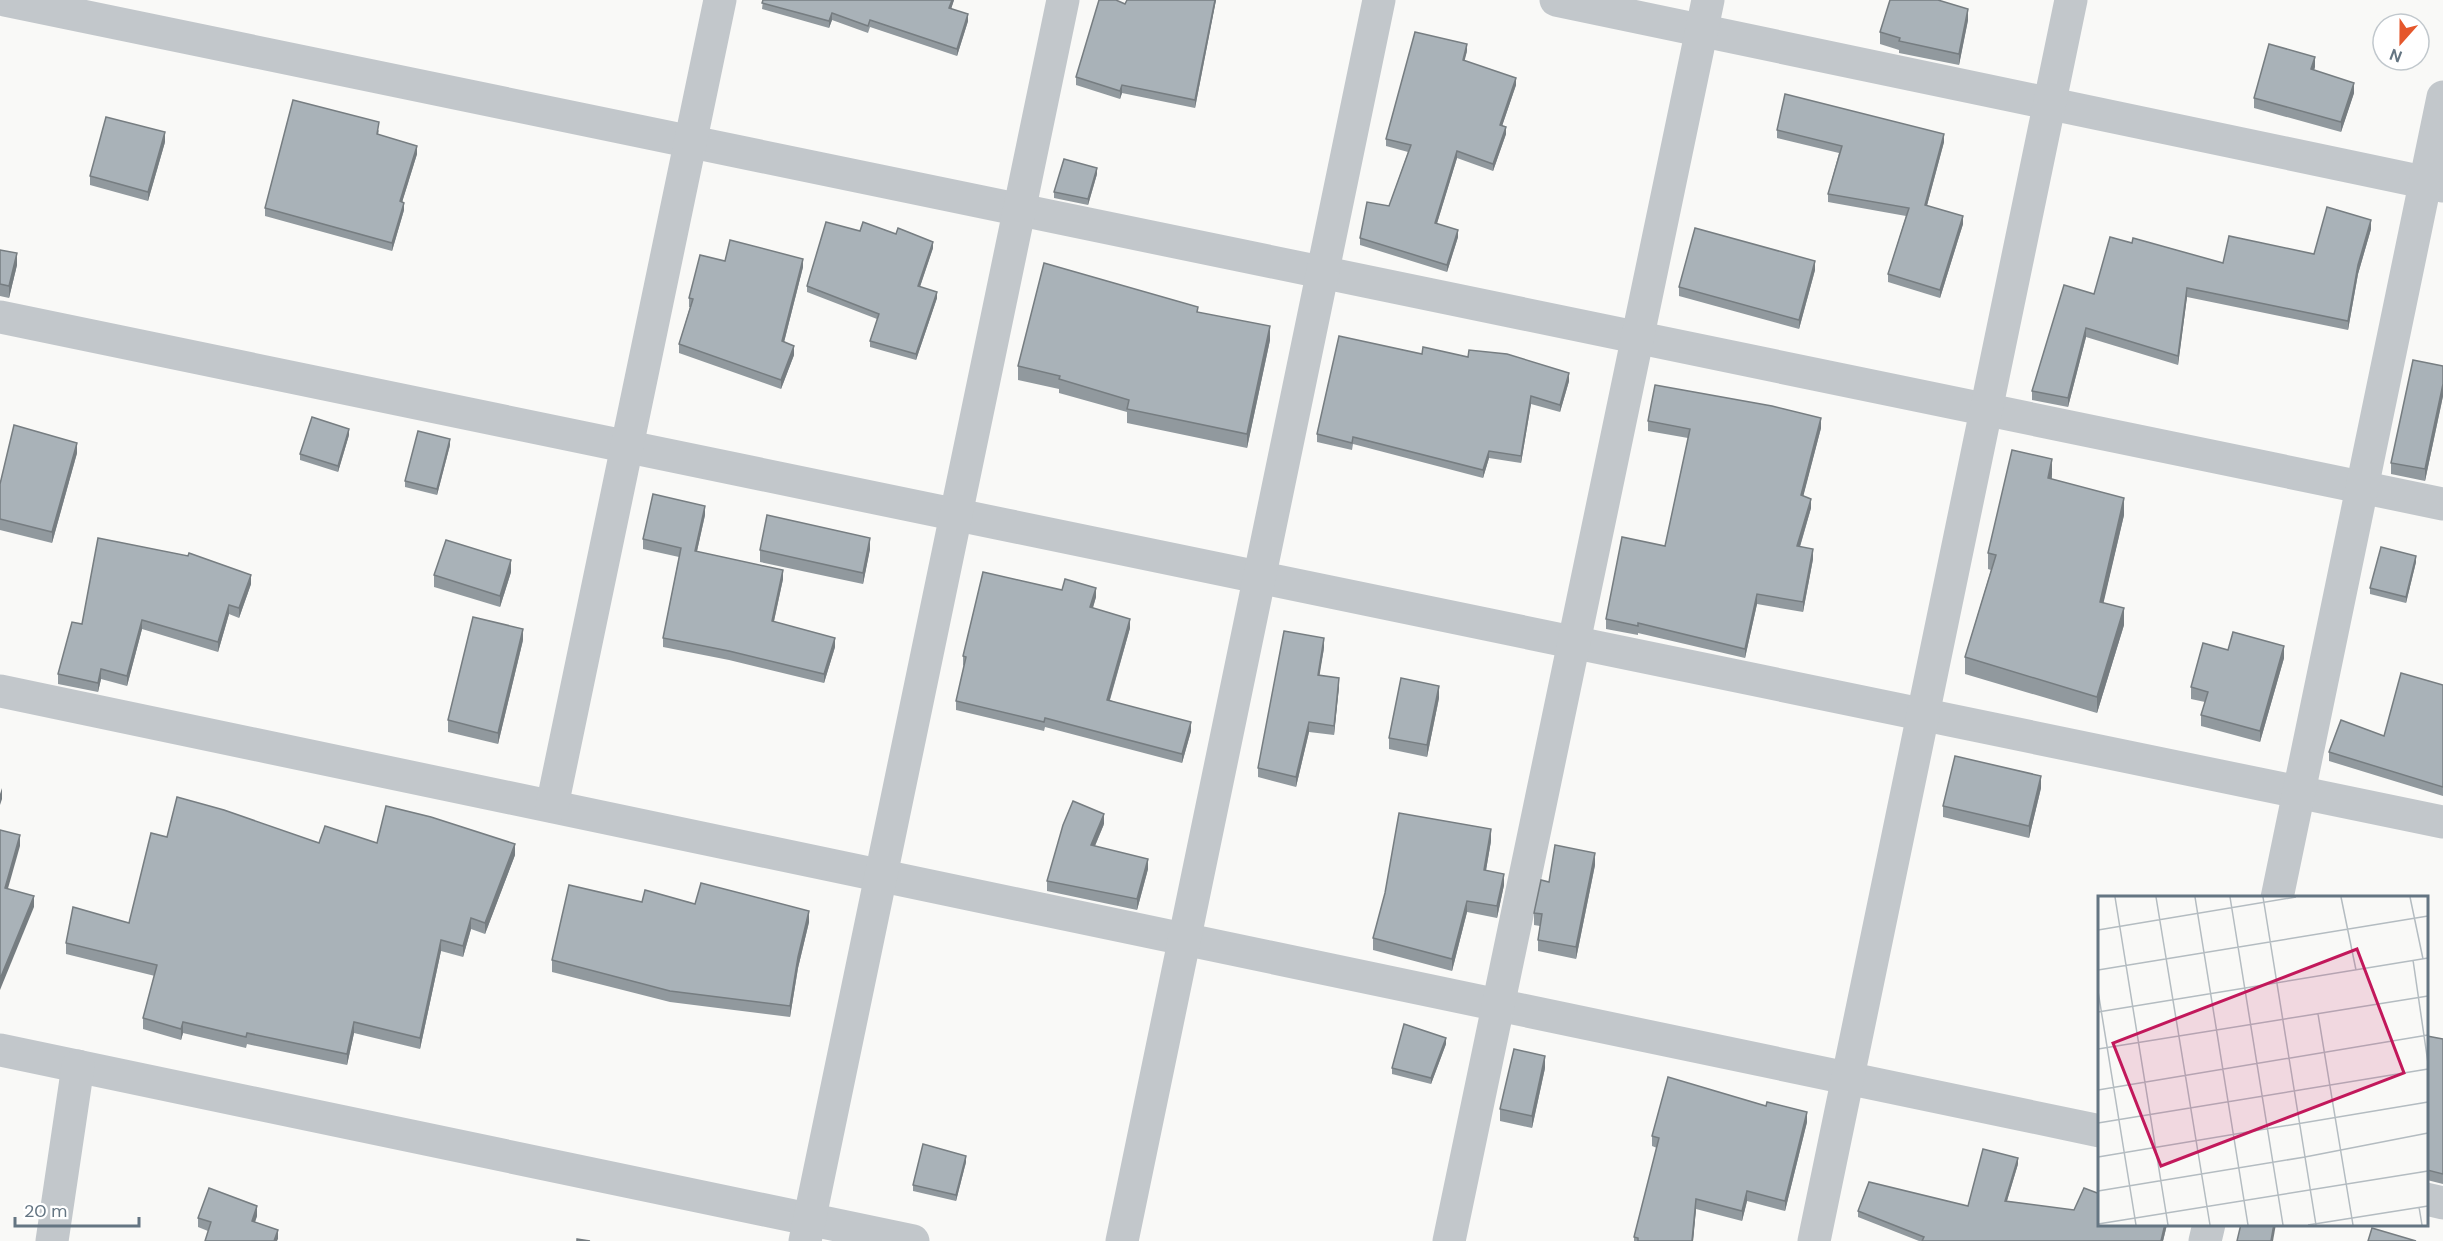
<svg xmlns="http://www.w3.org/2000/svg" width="2443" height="1241" viewBox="0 0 2443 1241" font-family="'DM Sans',sans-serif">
<rect width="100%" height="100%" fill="#f9f9f7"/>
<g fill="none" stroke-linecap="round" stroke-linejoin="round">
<g stroke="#c2c7cb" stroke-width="33">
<polyline points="5,0 2443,504"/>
<polyline points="1556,0 2443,186"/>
<polyline points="0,317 2443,822"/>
<polyline points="0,691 2100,1131"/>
<polyline points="552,806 720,0"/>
<polyline points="2277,898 2443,97"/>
<polyline points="0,1050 913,1241"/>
<polyline points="2426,1199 2443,1203"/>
<polyline points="52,1241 78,1066"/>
<polyline points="805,1241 1063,0"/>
<polyline points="1122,1241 1379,0"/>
<polyline points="1449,1241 1708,0"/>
<polyline points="1814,1241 2071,0"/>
<polyline points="2205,1241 2209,1224"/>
</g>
</g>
<g fill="#91999e">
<polygon points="763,0 954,0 951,9 968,21 957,56 870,27 868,33 832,20 829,28 762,9"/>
<polygon points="1216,0 1195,108 1122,93 1120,99 1076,85 1076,77 1125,4"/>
<polygon points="1968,20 1959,65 1899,53 1899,50 1880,44 1880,32"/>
<polygon points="1467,51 1464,60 1516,85 1502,126 1506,134 1493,171 1457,158 1437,223 1458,237 1447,272 1360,245 1360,238 1389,206 1408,152 1386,146 1386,139"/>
<polygon points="2315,67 2314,70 2354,93 2341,132 2254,108 2254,98"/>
<polygon points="379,130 378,135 417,154 402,202 404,210 392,251 265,216 265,208"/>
<polygon points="1777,130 1944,142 1927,205 1963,224 1940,298 1888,282 1888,274 1906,216 1828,202 1828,194 1839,153 1777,138"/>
<polygon points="165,142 148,201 90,185 90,176"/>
<polygon points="1097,174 1088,205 1054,198 1054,192"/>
<polygon points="2371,229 2358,274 2348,330 2187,297 2178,365 2086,337 2068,407 2032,400 2032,391 2094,294 2132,243 2223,263 2314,254"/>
<polygon points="933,248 920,287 937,298 916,360 870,347 870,341 877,319 807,292 807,286"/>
<polygon points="0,250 17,265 9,298 0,296"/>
<polygon points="725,261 803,267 784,342 794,355 781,389 679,353 679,344 690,307 689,307 689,298"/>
<polygon points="1815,270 1799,329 1679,296 1679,287"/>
<polygon points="1198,312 1270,340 1247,448 1127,423 1127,412 1059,393 1059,389 1018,380 1018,366"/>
<polygon points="1422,354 1569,381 1560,412 1531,404 1521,463 1489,458 1483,478 1353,444 1352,450 1317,442 1317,434"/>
<polygon points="2443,366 2443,396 2425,481 2391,474 2391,463"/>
<polygon points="1648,421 1821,428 1803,496 1811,508 1800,547 1813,559 1803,612 1757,604 1745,658 1638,633 1638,635 1606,629 1606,619 1665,546 1688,438 1648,431"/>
<polygon points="349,435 338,472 300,460 300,454"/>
<polygon points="450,445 437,495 405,487 405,481"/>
<polygon points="77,453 52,543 0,530 0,484"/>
<polygon points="2052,475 2052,479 2124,515 2103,603 2124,625 2097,713 1965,674 1965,657 1991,570 1988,569 1988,553"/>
<polygon points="705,515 697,551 783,579 774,621 835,647 824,683 729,660 663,647 663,638 679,557 643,549 643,539"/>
<polygon points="870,549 863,584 760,562 760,550"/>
<polygon points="2416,562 2406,603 2370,594 2370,588"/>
<polygon points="511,572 500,607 434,587 434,575"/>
<polygon points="251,584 239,618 229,614 218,652 142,629 127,686 101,679 98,692 58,684 58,674 82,624"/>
<polygon points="1062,590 1096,597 1093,608 1130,628 1110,700 1191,731 1182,763 1045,727 1044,731 956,710 956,701 964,666 963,665 963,656"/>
<polygon points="523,640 498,744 448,732 448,720"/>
<polygon points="1324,648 1319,675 1339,687 1334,735 1309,732 1296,787 1258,777 1258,768"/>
<polygon points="2228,650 2284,658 2260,742 2201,726 2201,715 2205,702 2191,699 2191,687"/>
<polygon points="2443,685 2443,796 2329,761 2329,752 2384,736"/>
<polygon points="1439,698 1427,757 1389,749 1389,738"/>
<polygon points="2041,788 2029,838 1943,817 1943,806"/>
<polygon points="1104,824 1095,846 1148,869 1137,910 1047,891 1047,881"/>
<polygon points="167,837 319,843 377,843 515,855 485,934 471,929 463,957 441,951 420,1049 354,1033 347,1065 247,1044 246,1048 183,1033 181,1040 143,1029 143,1018 155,976 66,954 66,943 129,923"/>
<polygon points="1491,841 1486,870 1504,885 1497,918 1467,912 1452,971 1373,950 1373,938"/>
<polygon points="1595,865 1576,959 1538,951 1538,940 1540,926 1534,925 1534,913 1549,882"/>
<polygon points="642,902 695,904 809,922 798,968 790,1017 670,1002 552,972 552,960"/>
<polygon points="2427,1036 2443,1039 2443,1184 2427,1180"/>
<polygon points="1446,1044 1431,1084 1392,1074 1392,1068"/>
<polygon points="1545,1068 1532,1128 1500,1121 1500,1109"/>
<polygon points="1807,1122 1785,1211 1747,1201 1742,1221 1696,1209 1693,1241 1634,1241 1634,1237 1657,1148 1652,1146 1652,1136"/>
<polygon points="966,1162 956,1201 913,1191 913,1185"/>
<polygon points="2018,1164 2007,1201 2167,1225 2163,1241 1919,1241 1858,1217 1858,1211 1968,1206"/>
<polygon points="257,1216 255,1222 278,1239 208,1231 198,1227 198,1218"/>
</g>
<g fill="#767d81">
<polygon points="952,0 954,0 949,15 949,8"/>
<polygon points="1215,0 1216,0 1195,108 1195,100"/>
<polygon points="1968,9 1968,20 1959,65 1959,54"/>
<polygon points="832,13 832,20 829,28 829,21"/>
<polygon points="968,14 968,21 957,56 957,49"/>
<polygon points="1467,44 1467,51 1463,67 1463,60"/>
<polygon points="2315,57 2315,67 2311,79 2311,69"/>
<polygon points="1516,78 1516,85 1500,132 1500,125"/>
<polygon points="2354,83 2354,93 2341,132 2341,122"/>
<polygon points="1122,85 1122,93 1120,99 1120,91"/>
<polygon points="1506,127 1506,134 1493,171 1493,164"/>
<polygon points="165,132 165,142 148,201 148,192"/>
<polygon points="1944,134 1944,142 1925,213 1925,205"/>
<polygon points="417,146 417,154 400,209 400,201"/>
<polygon points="1457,151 1457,158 1435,230 1435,223"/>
<polygon points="1097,168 1097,174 1088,205 1088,199"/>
<polygon points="404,203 404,210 392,251 392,243"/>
<polygon points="1963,216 1963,224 1940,298 1940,290"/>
<polygon points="2371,220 2371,229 2358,274 2348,330 2348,321 2358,265"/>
<polygon points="1458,230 1458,237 1447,272 1447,265"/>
<polygon points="933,242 933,248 918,292 918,286"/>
<polygon points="17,253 17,265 9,298 9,286"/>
<polygon points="803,259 803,267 782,350 782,341"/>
<polygon points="1815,261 1815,270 1799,329 1799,320"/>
<polygon points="2187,288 2187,297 2178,365 2178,356"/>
<polygon points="937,292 937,298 916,360 916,354"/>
<polygon points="1270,326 1270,340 1247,448 1247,434"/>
<polygon points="2086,328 2086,337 2068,407 2068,398"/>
<polygon points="794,346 794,355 781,389 781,380"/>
<polygon points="1569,373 1569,381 1560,412 1560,405"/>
<polygon points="2443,384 2443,396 2425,481 2425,469"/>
<polygon points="1531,396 1531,404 1521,463 1521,456"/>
<polygon points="1821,418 1821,428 1801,505 1801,495"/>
<polygon points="349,429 349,435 338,472 338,466"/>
<polygon points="450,439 450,445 437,495 437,489"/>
<polygon points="77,443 77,453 52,543 52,532"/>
<polygon points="1489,451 1489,458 1483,478 1483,470"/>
<polygon points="2052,459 2052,475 2048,494 2048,478"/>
<polygon points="2124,498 2124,515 2100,618 2100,602"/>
<polygon points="1811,499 1811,508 1797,556 1797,546"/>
<polygon points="705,506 705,515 695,560 695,551"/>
<polygon points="870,538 870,549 863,584 863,573"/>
<polygon points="1813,549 1813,559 1803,612 1803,602"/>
<polygon points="2416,556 2416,562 2406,603 2406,597"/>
<polygon points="511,560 511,572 500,607 500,596"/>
<polygon points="783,570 783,579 772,630 772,621"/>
<polygon points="251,575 251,584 239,618 239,608"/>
<polygon points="1096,588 1096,597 1090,616 1090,607"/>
<polygon points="1757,594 1757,604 1745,658 1745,649"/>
<polygon points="229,605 229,614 218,652 218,642"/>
<polygon points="2124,608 2124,625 2097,713 2097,697"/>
<polygon points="1130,619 1130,628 1107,709 1107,700"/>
<polygon points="142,620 142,629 127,686 127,676"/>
<polygon points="523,629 523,640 498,744 498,733"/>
<polygon points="835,638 835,647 824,683 824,674"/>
<polygon points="1324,638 1324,648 1318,685 1318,675"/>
<polygon points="2284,646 2284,658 2260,742 2260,731"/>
<polygon points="101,669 101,679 98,692 98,683"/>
<polygon points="1339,678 1339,687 1334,735 1334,726"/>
<polygon points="1439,686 1439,698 1427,757 1427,745"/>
<polygon points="1191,722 1191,731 1182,763 1182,754"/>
<polygon points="1309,722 1309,732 1296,787 1296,777"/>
<polygon points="2041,776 2041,788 2029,838 2029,826"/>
<polygon points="2,788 2,799 0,805 0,794"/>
<polygon points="1104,814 1104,824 1091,855 1091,845"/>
<polygon points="1491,829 1491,841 1484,882 1484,870"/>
<polygon points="20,835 20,846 5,899 5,888"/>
<polygon points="515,844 515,855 485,934 485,923"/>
<polygon points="1595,853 1595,865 1576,959 1576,947"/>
<polygon points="1148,859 1148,869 1137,910 1137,899"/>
<polygon points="1504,874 1504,885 1497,918 1497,906"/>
<polygon points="34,896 34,907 0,990 0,979"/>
<polygon points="1467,901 1467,912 1452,971 1452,959"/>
<polygon points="809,911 809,922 798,968 790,1017 790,1006 798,957"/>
<polygon points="471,918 471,929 463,957 463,946"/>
<polygon points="441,940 441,951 420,1049 420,1038"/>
<polygon points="183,1022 183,1033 181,1040 181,1029"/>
<polygon points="354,1022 354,1033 347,1065 347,1054"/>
<polygon points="1446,1038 1446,1044 1431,1084 1431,1078"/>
<polygon points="1545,1056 1545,1068 1532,1128 1532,1116"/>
<polygon points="1807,1112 1807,1122 1785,1211 1785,1201"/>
<polygon points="966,1156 966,1162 956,1201 956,1195"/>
<polygon points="2018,1158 2018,1164 2005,1207 2005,1201"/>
<polygon points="1747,1191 1747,1201 1742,1221 1742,1211"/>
<polygon points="1696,1199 1696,1209 1693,1241 1692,1241"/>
<polygon points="257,1206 257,1216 252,1230 252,1221"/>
<polygon points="2165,1224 2167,1224 2163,1241 2161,1241"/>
<polygon points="2274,1224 2276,1224 2273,1241 2271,1241"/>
<polygon points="278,1230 278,1239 277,1241 274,1241"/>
</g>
<g fill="#a9b2b8" stroke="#767d81" stroke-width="1.5">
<polygon points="763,0 952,0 949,8 968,14 957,49 870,20 868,26 832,13 829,21 762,3"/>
<polygon points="1099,0 1116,0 1125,4 1127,0 1215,0 1195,100 1122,85 1120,91 1076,77"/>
<polygon points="1890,0 1938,0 1968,9 1959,54 1899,41 1900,38 1880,32"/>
<polygon points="1415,32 1467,44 1463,60 1516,78 1500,125 1506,127 1493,164 1457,151 1435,223 1458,230 1447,265 1360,238 1367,202 1389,206 1411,145 1386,139"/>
<polygon points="2269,44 2315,57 2311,69 2354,83 2341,122 2254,98"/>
<polygon points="1785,94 1944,134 1925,205 1963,216 1940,290 1888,274 1909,208 1828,194 1842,146 1777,130"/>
<polygon points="293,100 379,122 377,134 417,146 400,201 404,203 392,243 265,208"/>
<polygon points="106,117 165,132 148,192 90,176"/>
<polygon points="1064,159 1097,168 1088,199 1054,192"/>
<polygon points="2327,207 2371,220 2358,265 2348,321 2187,288 2178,356 2086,328 2068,398 2032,391 2064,285 2094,294 2110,237 2132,243 2133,238 2223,263 2229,236 2314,254"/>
<polygon points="826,222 860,231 863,222 896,234 898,228 933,242 918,286 937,292 916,354 870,341 879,314 807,286"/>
<polygon points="1695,228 1815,261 1799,320 1679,287"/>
<polygon points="730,240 803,259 782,341 794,346 781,380 679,344 693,299 689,298 700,255 725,261"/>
<polygon points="0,250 17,253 9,286 0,284"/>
<polygon points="1044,263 1198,307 1197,312 1270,326 1247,434 1127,409 1129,400 1059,379 1060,376 1018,366"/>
<polygon points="1339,336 1422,354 1423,347 1468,357 1469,350 1507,354 1569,373 1560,405 1531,396 1521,456 1489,451 1483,470 1353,437 1352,443 1317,434"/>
<polygon points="2413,360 2443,366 2443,384 2425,469 2391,463"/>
<polygon points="1655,385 1772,406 1821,418 1801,495 1811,499 1797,546 1813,549 1803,602 1757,594 1745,649 1638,623 1638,626 1606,619 1622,537 1665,546 1690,429 1648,421"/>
<polygon points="312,417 349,429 338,466 300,454"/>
<polygon points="14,425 77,443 52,532 0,519 0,484"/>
<polygon points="418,431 450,439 437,489 405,481"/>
<polygon points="2012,450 2052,459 2048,478 2124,498 2100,602 2124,608 2097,697 1965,657 1996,555 1988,553"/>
<polygon points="653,494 705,506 695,551 783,570 772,621 835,638 824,674 729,651 663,638 681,548 643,539"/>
<polygon points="767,515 870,538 863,573 760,550"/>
<polygon points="98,538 188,556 189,553 251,575 239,608 229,605 218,642 142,620 127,676 101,669 98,683 58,674 72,622 82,624"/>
<polygon points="446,540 511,560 500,596 434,575"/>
<polygon points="2381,547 2416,556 2406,597 2370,588"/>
<polygon points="983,572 1062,590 1065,579 1096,588 1090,607 1130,619 1107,700 1191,722 1182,754 1045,718 1044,722 956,701 966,657 963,656"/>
<polygon points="473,617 523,629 498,733 448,720"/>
<polygon points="1284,631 1324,638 1318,675 1339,678 1334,726 1309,722 1296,777 1258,768"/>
<polygon points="2233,632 2284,646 2260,731 2201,715 2208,692 2191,687 2203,643 2228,650"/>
<polygon points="2401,673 2443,685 2443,787 2329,752 2341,720 2384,736"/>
<polygon points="1401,678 1439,686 1427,745 1389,738"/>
<polygon points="1955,756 2041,776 2029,826 1943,806"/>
<polygon points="177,797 224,810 319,843 325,826 377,843 386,806 431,817 515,844 485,923 471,918 463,946 441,940 420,1038 354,1022 347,1054 247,1033 246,1037 183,1022 181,1029 143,1018 157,965 66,943 73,907 129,923 151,833 167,837"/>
<polygon points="1073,801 1104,814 1091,845 1148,859 1137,899 1047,881 1063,825"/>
<polygon points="1399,813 1491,829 1484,870 1504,874 1497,906 1467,901 1452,959 1373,938 1385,893"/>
<polygon points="0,830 20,835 5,888 34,896 0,979"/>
<polygon points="1555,845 1595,853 1576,947 1538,940 1542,914 1534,913 1541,880 1549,882"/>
<polygon points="701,883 809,911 798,957 790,1006 670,991 552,960 569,885 642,902 645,890 695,904"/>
<polygon points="1404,1024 1446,1038 1431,1078 1392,1068"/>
<polygon points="2427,1036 2443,1039 2443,1174 2427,1170"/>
<polygon points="1514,1049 1545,1056 1532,1116 1500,1109"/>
<polygon points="1668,1077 1766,1106 1767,1102 1807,1112 1785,1201 1747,1191 1742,1211 1696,1199 1692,1241 1638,1241 1638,1238 1634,1237 1659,1138 1652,1136"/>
<polygon points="923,1144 966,1156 956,1195 913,1185"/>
<polygon points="1983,1149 2018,1158 2005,1201 2074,1210 2084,1188 2100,1194 2100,1224 2165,1224 2161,1241 1922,1241 1924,1237 1858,1211 1869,1182 1968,1206"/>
<polygon points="209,1188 257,1206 252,1221 278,1230 274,1241 205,1241 211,1222 198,1218"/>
<polygon points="2241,1224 2274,1224 2271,1241 2237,1241"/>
<polygon points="2372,1228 2416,1241 2368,1241"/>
<polygon points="577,1239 590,1241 577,1241"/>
</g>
<g transform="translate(2098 896)">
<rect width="330" height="330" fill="#f9f9f7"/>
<path fill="none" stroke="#b4bcc1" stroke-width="1.5" d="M17,1L70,329M58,1L112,329M97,1L150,329M132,1L185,329M165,1L218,329M243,1L258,74M312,1L325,63M0,34L198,1M315,64L330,167M0,74L330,20M0,95L38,329M0,116L330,62M220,118L255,329M0,153L330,100M0,194L330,139M0,227L330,173M0,261L330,206M0,295L207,261L330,237M321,311L324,329M0,328L330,275M210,329L330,310"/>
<path fill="#c2185b" fill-opacity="0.15" stroke="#c2185b" stroke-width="3" d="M259,53L306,177L63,270L15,147Z"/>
<rect width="330" height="330" fill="none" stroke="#647582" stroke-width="3"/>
</g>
<g transform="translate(2401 42) rotate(201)"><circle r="28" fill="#ffffff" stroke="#c1c8cd" stroke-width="1.5"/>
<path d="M0-4.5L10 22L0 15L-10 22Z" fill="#e5572c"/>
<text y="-9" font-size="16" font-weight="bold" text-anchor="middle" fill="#647582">N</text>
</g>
<path d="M15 1217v9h124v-9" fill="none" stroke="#647582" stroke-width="3"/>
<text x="24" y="1217" font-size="18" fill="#647582" stroke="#ffffff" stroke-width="4.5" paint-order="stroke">20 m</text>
</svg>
